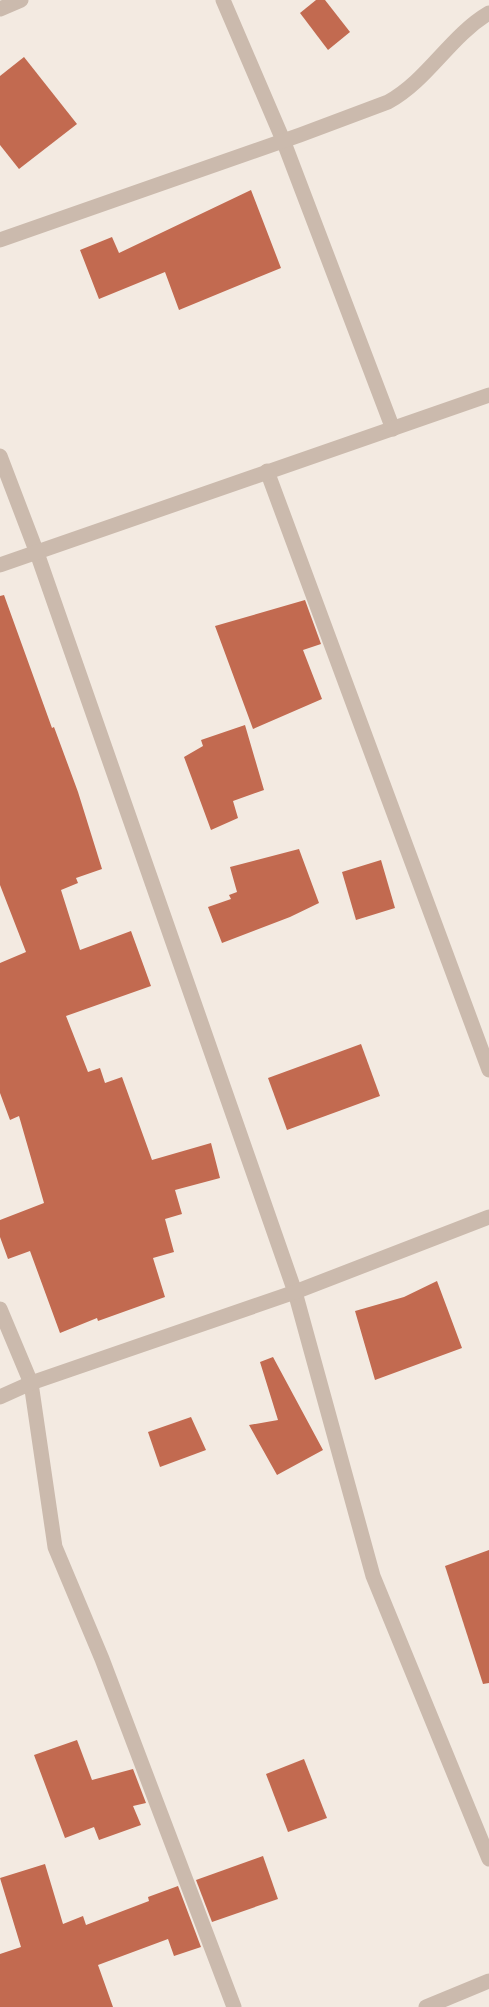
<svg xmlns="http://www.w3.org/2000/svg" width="489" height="2007" viewBox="0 0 489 2007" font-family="'Exo 2',sans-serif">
<rect width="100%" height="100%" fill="#f3eae1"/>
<g fill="#c26a50">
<polygon points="316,0 325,0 350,32 328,50 300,13"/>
<polygon points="24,57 77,124 19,169 0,145 0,76"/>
<polygon points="251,190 281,268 179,310 165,272 99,299 80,250 112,237 119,253"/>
<polygon points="4,595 52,728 54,727 78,792 102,869 76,878 78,883 61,890 80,950 131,931 151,986 66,1016 88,1072 100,1068 105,1083 122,1077 152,1160 211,1143 220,1178 175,1190 182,1214 165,1219 174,1252 153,1258 165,1297 98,1321 97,1318 60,1333 30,1251 8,1259 0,1237 0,1220 44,1203 19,1116 10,1120 0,1093 0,963 26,952 0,885 0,596"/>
<polygon points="305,600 321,644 303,650 322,699 253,729 215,626"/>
<polygon points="245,725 264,790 233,801 238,818 211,830 184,757 203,746 201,740"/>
<polygon points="299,849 319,903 290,917 222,943 208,907 231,899 229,895 237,892 230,867"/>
<polygon points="381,860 395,908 356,920 342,872"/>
<polygon points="361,1044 380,1096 287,1130 268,1078"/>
<polygon points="437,1281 462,1348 375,1380 355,1311 404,1297"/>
<polygon points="273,1357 323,1450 277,1475 249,1425 278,1420 260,1362"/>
<polygon points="191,1417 206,1450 160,1467 148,1432"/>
<polygon points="489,1550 489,1683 483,1684 445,1566"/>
<polygon points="77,1740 92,1780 133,1769 146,1803 133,1806 141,1825 99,1840 94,1827 65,1838 34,1755"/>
<polygon points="304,1759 327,1818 288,1832 266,1774"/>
<polygon points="263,1856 278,1899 212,1922 196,1880"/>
<polygon points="45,1864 63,1924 83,1916 86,1925 149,1901 148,1897 178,1886 201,1947 174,1956 168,1939 98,1965 113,2007 0,2007 0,1954 21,1947 0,1878"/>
</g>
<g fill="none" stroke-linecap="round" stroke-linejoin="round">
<g stroke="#cbbaad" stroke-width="15">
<polyline points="223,0 283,140 393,429"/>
<polyline points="0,9 21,0"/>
<path d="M0,240L300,135L388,102C428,80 450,36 489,13"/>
<polyline points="0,456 37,553 295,1292 373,1576 489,1859"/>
<polyline points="267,471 489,1070"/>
<polyline points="0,565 489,395"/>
<polyline points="0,1309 31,1383 55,1547 102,1659 234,2007"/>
<polyline points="0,1397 31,1383 295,1292 489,1217"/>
<polyline points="426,2007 489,1981"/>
</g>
</g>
</svg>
